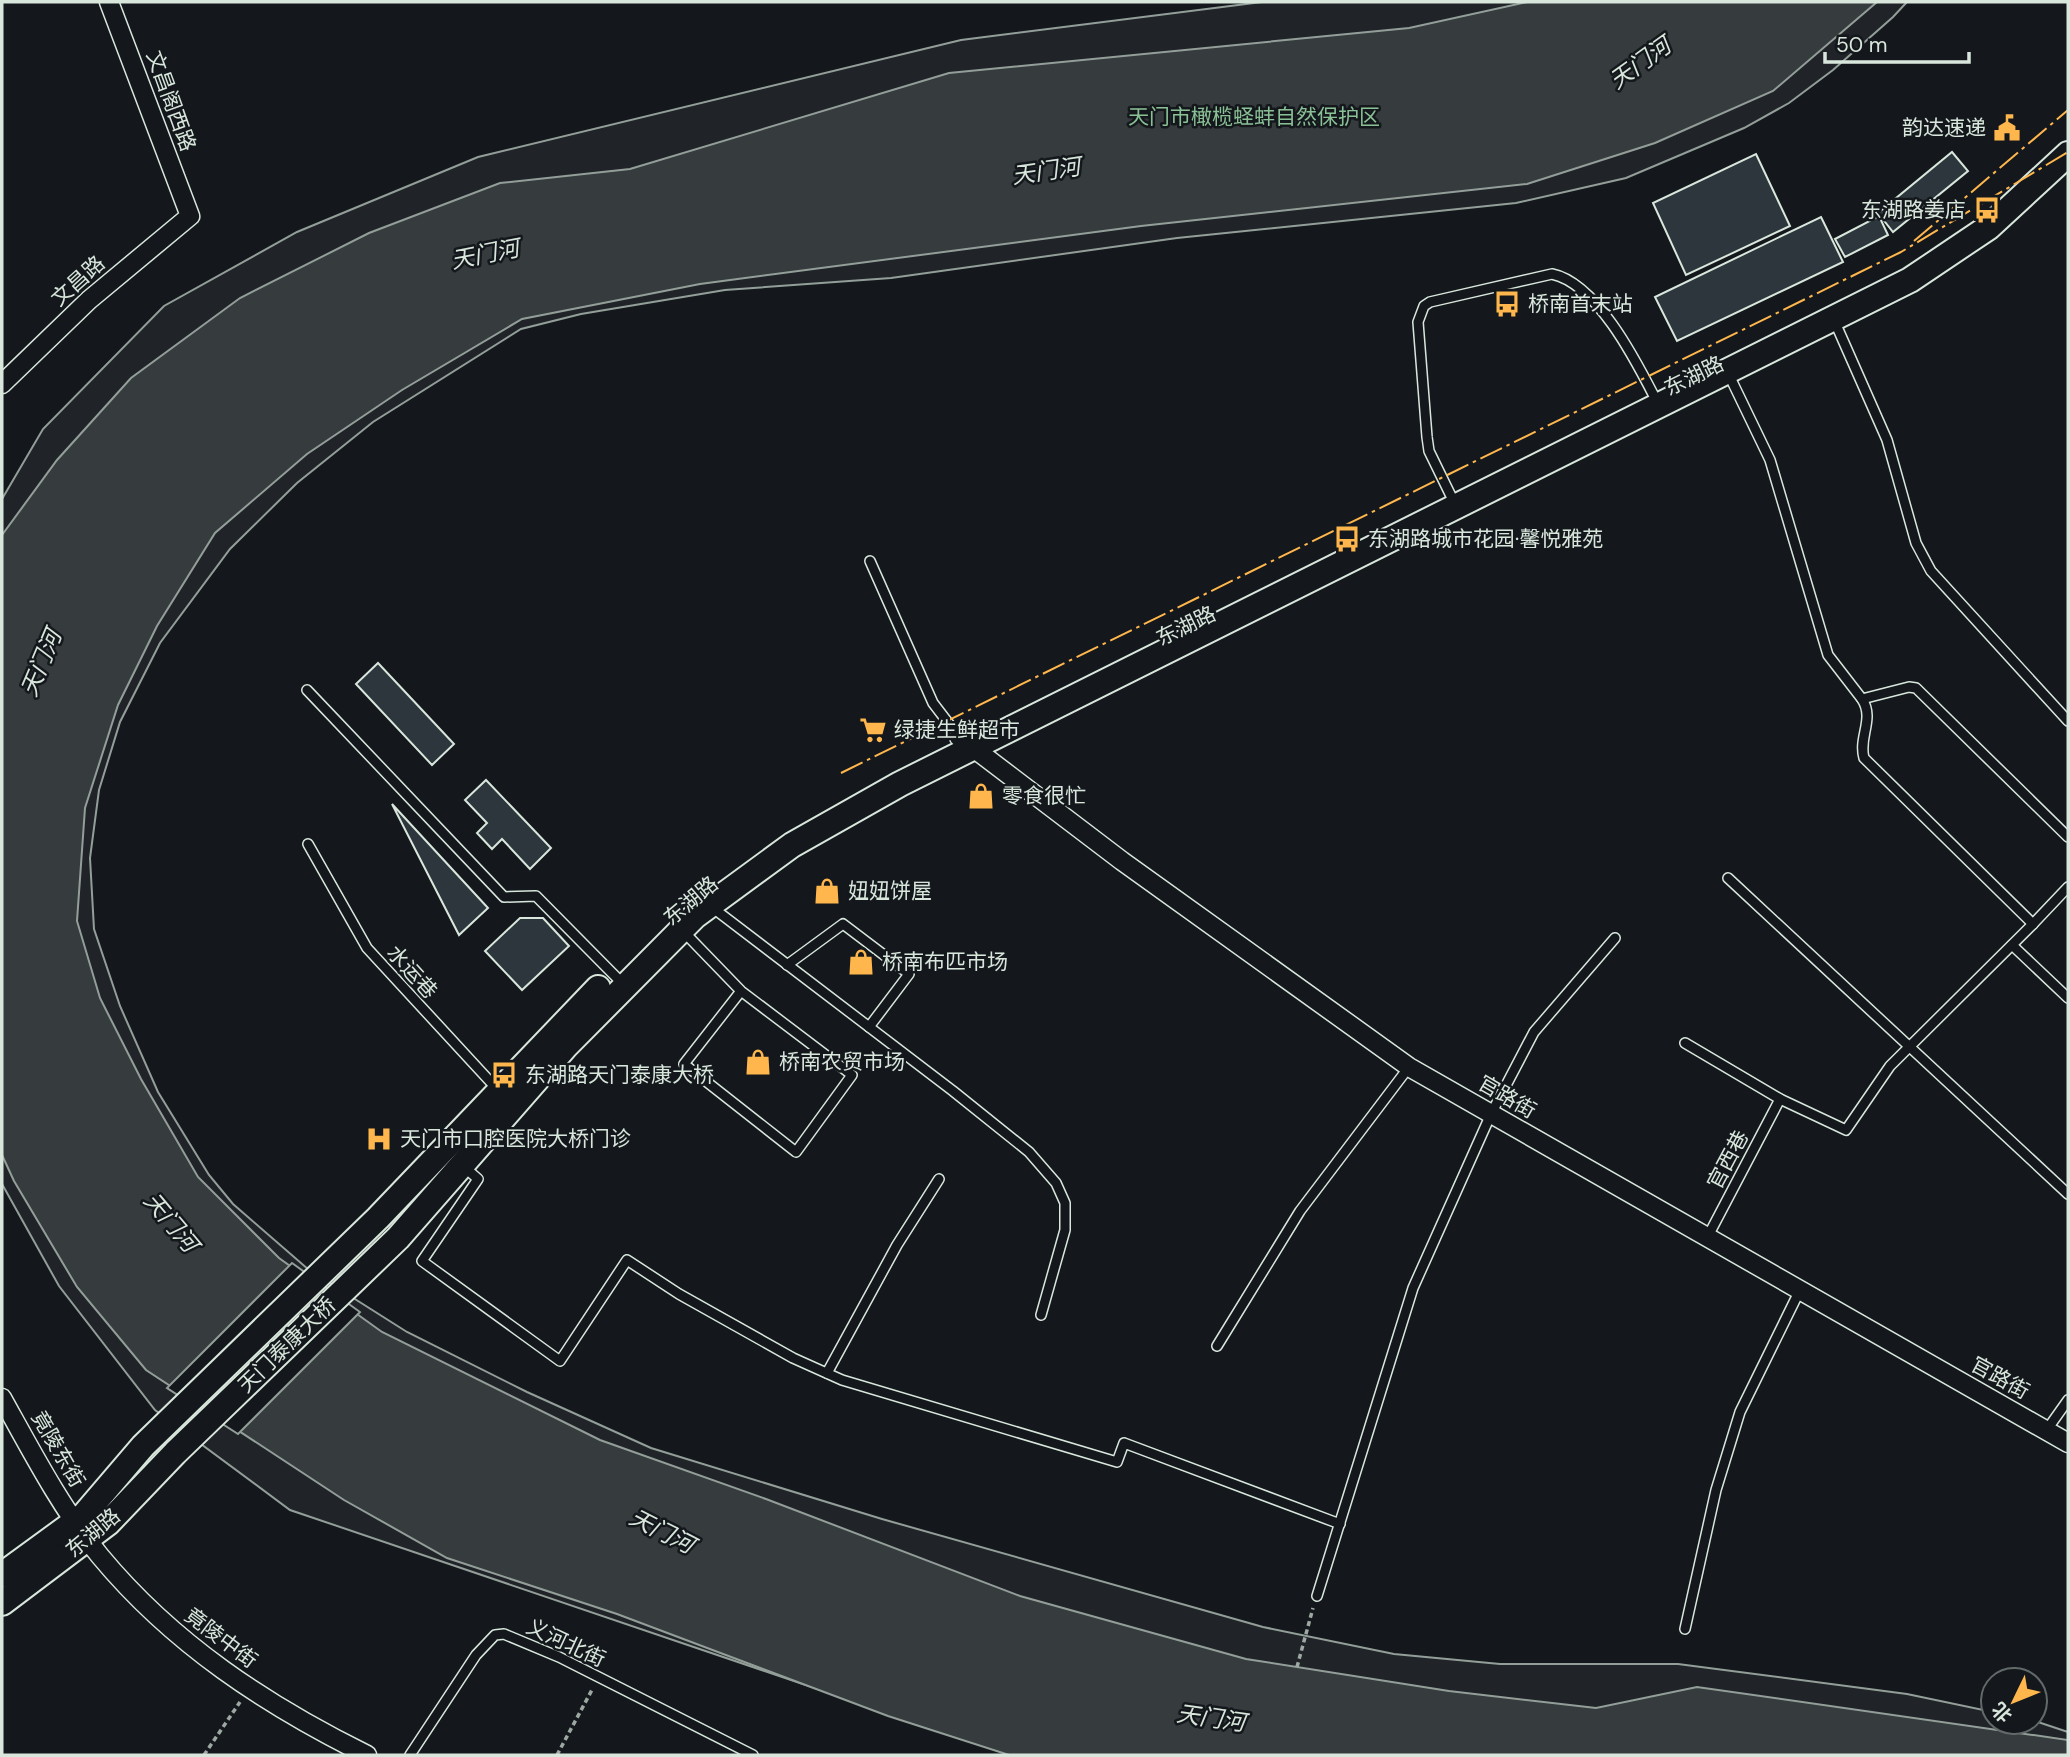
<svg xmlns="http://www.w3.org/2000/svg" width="2070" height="1757" viewBox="0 0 2070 1757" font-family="'DM Sans','Noto Sans SC',sans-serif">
<rect width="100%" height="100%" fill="#14181c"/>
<polygon fill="#202428" stroke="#939e99" stroke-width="2" points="1262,2 1907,2 1893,17 1833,70 1789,103 1744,128 1626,178 1516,203 1177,238 891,278 725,290 581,314 521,329 373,422 297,483 230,549 160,643 120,722 99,790 90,858 94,929 120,1006 158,1092 209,1175 233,1204 309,1270 407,1332 527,1392 651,1448 882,1519 1263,1627 1394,1654 1500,1664 1678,1664 1907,1694 1993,1712 1993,1722 2035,1721 2068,1732 2068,1755 1012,1755 290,1510 155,1410 59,1286 2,1184 2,499 43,429 164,306 297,232 478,157 961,40"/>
<polygon fill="#363b3e" stroke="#939e99" stroke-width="2" points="1527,2 1877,2 1773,91 1655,143 1527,184 1141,226 700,284 522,319 402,390 307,454 215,533 157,626 118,705 85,808 77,921 100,998 141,1079 198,1177 279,1258 382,1332 600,1440 766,1499 1020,1596 1246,1659 1449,1691 1596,1708 1697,1687 2068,1740 2068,1755 1009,1755 888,1716 617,1614 447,1558 344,1500 146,1370 77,1287 14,1181 2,1155 2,535 57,460 131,378 240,298 369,233 500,183 630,169 949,73 1409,28"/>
<polygon fill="#14181c" stroke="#939e99" stroke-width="2" points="292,1263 360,1312 238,1434 167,1388"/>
<g fill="#2c363c" stroke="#d8e6dc" stroke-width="2">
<polygon points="1952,152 1968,171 1893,232 1878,213"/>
<polygon points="1756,154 1790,226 1686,275 1653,203"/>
<polygon points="1879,216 1888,235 1845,257 1835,239"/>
<polygon points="1821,217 1843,262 1677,341 1655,297"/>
<polygon points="378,663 454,744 432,765 356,684"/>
<polygon points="486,780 551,848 530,869 502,839 492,849 477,833 487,823 465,800"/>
<polygon points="392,804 488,908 459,935"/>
<polygon points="520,918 543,918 569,946 522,990 485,951"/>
</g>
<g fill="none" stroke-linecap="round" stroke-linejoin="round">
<g stroke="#d8e6dc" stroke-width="12">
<g id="service">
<polyline points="1834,320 1887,440 1916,543 1931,571 2068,721"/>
<polyline points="1728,373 1770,460 1828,655 1862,699 1909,687 1916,688 2068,837"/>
<path d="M1451,496L1429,451L1427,437L1418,322L1424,306L1430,302L1552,274C1596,283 1635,359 1654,396"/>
<polyline points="870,561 933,703 959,737"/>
<polyline points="307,690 504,897 536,896 623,984"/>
<path d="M1862,699C1875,719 1858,737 1864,758L2033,924L2068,887"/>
<polyline points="308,844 367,948 497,1089"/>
<polyline points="1728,878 2068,1194"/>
<polyline points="696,895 953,1091 1029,1152 1056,1183 1065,1203 1065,1230 1041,1315"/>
<polyline points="682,930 741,991 852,1075 796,1152 684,1064 741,991"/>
<polyline points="2012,945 2068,998"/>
<polyline points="787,965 843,924 909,974 869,1027"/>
<polyline points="1685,1043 1780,1099 1846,1130 1890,1066 2033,924"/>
<polyline points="462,1165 478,1179 422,1261 560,1361 627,1260 679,1294 793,1358 842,1380 1117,1462 1124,1443 1340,1524"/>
<polyline points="1707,1238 1780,1099"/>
<polyline points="1217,1346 1300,1211 1409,1067"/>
<polyline points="827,1373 897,1245 939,1179"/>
<polyline points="2046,1431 2068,1400"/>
<polyline points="1317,1596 1413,1288 1491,1114 1534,1032 1615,938"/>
<polyline points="1685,1629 1716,1490 1740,1412 1799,1292"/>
<polyline points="410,1755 476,1655 495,1635 504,1634 559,1657 753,1755"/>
</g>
</g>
<g stroke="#d8e6dc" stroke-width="21">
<g id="minor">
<polyline points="2,384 89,300 190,216 109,2"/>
<polyline points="959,737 1122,861 1409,1067 2068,1443"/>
<path d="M2,1398C32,1452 61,1508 100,1556C173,1644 266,1705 367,1755"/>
</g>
</g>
<g stroke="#d8e6dc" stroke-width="28">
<g id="secondary">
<polyline points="2,1575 84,1515 143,1446 378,1218 598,988"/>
<polyline points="2,1603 108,1523 175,1453 398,1238 565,1047 695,916 792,845 900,784 1910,280 1989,227 2068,154"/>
</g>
</g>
<g stroke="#9da8a2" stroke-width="3.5" stroke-dasharray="5 3.5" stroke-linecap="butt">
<polyline points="1297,1667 1313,1608"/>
<polyline points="204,1755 240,1702"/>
<polyline points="557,1755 593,1688"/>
</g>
<use href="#service" stroke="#14181c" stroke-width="9"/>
<use href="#minor" stroke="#14181c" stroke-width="18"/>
<use href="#secondary" stroke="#14181c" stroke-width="24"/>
<g stroke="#ffb74d" stroke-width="2" stroke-dasharray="24 5 3.5 5" stroke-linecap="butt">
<polyline points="1914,241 2068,110"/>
<polyline points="841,773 1901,252 2068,152"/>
</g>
</g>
<defs>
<g id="civic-bare" transform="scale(2.1)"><path d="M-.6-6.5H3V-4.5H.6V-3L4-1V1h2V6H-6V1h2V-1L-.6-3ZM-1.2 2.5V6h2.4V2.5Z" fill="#ffb74d" stroke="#14181c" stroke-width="2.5" paint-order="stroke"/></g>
<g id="bus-bare" transform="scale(2.1)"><path d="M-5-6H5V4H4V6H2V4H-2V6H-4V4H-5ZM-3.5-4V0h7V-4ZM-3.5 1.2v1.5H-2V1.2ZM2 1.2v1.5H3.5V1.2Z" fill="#ffb74d" stroke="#14181c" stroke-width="2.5" paint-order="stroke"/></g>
<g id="supermarket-bare" transform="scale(2.1)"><path d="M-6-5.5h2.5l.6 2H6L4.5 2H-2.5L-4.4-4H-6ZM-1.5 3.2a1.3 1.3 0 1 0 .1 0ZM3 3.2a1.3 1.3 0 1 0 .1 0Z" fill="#ffb74d" stroke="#14181c" stroke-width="2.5" paint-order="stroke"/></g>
<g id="shop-bare" transform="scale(2.1)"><path d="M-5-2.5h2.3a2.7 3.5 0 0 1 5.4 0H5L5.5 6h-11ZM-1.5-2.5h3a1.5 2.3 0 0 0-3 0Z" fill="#ffb74d" stroke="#14181c" stroke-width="2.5" paint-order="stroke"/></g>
<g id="hospital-bare" transform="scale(2.1)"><path d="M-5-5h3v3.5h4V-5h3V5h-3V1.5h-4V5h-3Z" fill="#ffb74d" stroke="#14181c" stroke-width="2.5" paint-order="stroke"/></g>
</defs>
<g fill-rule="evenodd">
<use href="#civic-bare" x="2007" y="128"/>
<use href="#bus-bare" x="1987" y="210"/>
<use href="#bus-bare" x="1507" y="304"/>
<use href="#bus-bare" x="1347" y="539"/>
<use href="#supermarket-bare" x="873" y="730"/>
<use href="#shop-bare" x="981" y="796"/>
<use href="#shop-bare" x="827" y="891"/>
<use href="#shop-bare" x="861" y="962"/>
<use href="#shop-bare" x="758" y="1062"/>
<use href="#bus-bare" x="504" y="1075"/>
<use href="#hospital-bare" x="379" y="1139"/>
</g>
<g text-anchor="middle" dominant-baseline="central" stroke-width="5" stroke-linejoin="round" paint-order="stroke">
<g font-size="21" fill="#d8e6dc" stroke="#14181c">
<text transform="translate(171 101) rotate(70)">文昌阁西路</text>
<text transform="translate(78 281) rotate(-42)">文昌路</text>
<text transform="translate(1694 376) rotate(-26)">东湖路</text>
<text transform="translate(1186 626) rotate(-26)">东湖路</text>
<text transform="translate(691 901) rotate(-40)">东湖路</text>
<text transform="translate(412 972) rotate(48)">水运巷</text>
<text transform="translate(1507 1097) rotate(30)">官路街</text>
<text transform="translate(1728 1160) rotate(-62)">官西巷</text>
<text transform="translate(287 1345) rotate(-44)">天门泰康大桥</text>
<text transform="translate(2000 1378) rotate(29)">官路街</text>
<text transform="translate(58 1449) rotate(60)">竟陵东街</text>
<text transform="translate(93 1533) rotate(-40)">东湖路</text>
<text transform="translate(221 1638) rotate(37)">竟陵中街</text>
<text transform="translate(566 1643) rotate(25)">义河北街</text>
</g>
<g font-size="21" fill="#8ac095" stroke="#14181c">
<text x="1254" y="117">天门市橄榄蛏蚌自然保护区</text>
</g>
<g font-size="21" fill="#d8e6dc" stroke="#14181c" text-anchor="start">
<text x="1986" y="128" text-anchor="end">韵达速递</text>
<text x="1966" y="210" text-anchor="end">东湖路姜店</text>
<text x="1528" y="304">桥南首末站</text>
<text x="1368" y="539">东湖路城市花园·馨悦雅苑</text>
<text x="894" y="730">绿捷生鲜超市</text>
<text x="1002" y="796">零食很忙</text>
<text x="848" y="891">妞妞饼屋</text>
<text x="882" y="962">桥南布匹市场</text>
<text x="779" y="1062">桥南农贸市场</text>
<text x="525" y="1075">东湖路天门泰康大桥</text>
<text x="400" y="1139">天门市口腔医院大桥门诊</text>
</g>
<g font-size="23" font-style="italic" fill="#d8e6dc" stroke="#14181c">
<text transform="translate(1640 63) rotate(-36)">天门河</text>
<text transform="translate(1046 171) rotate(-8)">天门河</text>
<text transform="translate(485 254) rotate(-11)">天门河</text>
<text transform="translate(41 663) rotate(-67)">天门河</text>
<text transform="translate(171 1222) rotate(50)">天门河</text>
<text transform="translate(662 1531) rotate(27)">天门河</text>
<text transform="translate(1211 1718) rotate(8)">天门河</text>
</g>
</g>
<rect width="2070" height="1757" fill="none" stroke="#d8e6dc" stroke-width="7"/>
<g transform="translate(2014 1701) rotate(227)"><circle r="33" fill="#14181c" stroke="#626a69" stroke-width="2"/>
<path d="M0-5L12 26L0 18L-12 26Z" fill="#ffb74d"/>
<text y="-10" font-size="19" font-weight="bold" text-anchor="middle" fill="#d8e6dc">北</text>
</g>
<path d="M1825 52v10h144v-10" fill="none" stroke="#d8e6dc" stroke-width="3.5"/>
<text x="1836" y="52" font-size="21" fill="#d8e6dc" stroke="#14181c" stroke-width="5" paint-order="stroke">50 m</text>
</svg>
